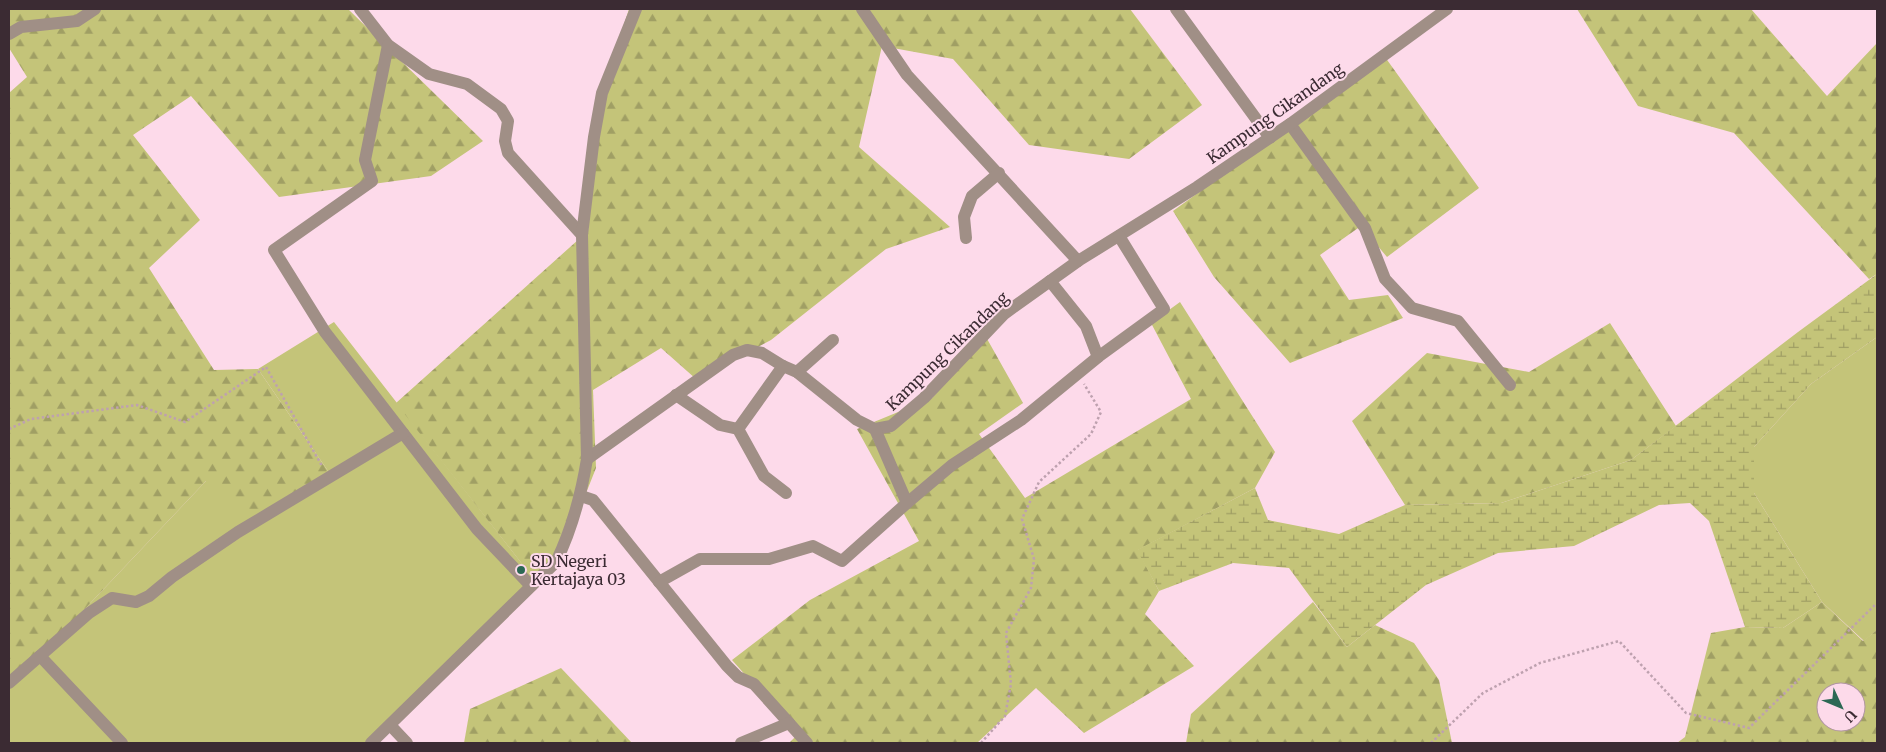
<svg xmlns="http://www.w3.org/2000/svg" width="1886" height="752" viewBox="0 0 1886 752" font-family="Merriweather,serif">
<defs>
<pattern id="forest-firs" width="22" height="20" patternUnits="userSpaceOnUse" patternTransform="scale(1.25)"><rect width="22" height="20" fill="#c4c479"/><path d="M5 1l3.5 6h-7zM16 11l3.5 6h-7z" fill="#a09f64"/></pattern>
<pattern id="wetland-marsh" width="20" height="14" patternUnits="userSpaceOnUse" patternTransform="scale(1.25)"><rect width="20" height="14" fill="#c4c479"/><path d="M1 5h8M5 5V1M11 12h8M15 12V8" fill="none" stroke="#a09f64"/></pattern>
</defs>
<rect width="100%" height="100%" fill="#fddaea"/>
<g fill="#c4c479">
<polygon points="334,322 537,583 372,743 9,743 9,689 206,481 328,471 258,369"/>
<polygon points="1877,337 1877,630 1864,641 1822,602 1754,493 1754,447 1811,384"/>
</g>
<g fill="url(#forest-firs)" fill-rule="evenodd">
<polygon points="9,9 348,9 483,141 431,176 279,197 191,96 133,135 200,220 149,268 214,370 258,369 328,471 256,520 206,481 9,689 9,93 27,77 9,48"/>
<polygon points="629,9 1130,9 1202,105 1129,159 1029,145 953,59 882,46 859,147 950,227 886,249 771,340 696,379 661,348 593,390 596,468 558,564 537,583 396,403 588,231 604,85"/>
<polygon points="1577,9 1751,9 1827,96 1877,43 1877,274 1869,279 1734,133 1638,106"/>
<polygon points="1385,57 1479,188 1387,257 1361,226 1320,255 1349,300 1388,295 1403,318 1290,363 1214,277 1173,211"/>
<polygon points="1180,302 1275,452 1255,488 1138,550 1159,591 1145,614 1194,666 1084,733 1036,688 977,743 789,743 798,734 732,660 810,600 919,541 857,429 932,398 986,337 1023,403 979,434 1025,498 1191,399 1151,323"/>
<polygon points="1610,323 1676,426 1631,460 1501,503 1405,505 1352,421 1427,353 1529,372"/>
<polygon points="1313,602 1347,647 1375,625 1414,643 1439,680 1452,743 1186,743 1191,714"/>
<path d="M1822,602L1863,641L1877,630V743H1677L1685,737L1711,633L1745,627L1783,628ZM1826,692H1856V722H1826Z"/>
<polygon points="561,668 632,743 464,743 470,709"/>
</g>
<polygon fill="url(#wetland-marsh)" points="1877,274 1877,337 1811,384 1754,447 1754,493 1822,602 1783,628 1745,627 1709,521 1690,503 1659,505 1574,546 1498,553 1426,585 1347,647 1289,568 1233,563 1159,591 1137,550 1255,488 1268,520 1339,534 1405,505 1501,503 1631,460 1798,332"/>
<g fill="none" stroke-linecap="round" stroke-linejoin="round">
<g stroke="#bea1af" stroke-width="2.5" stroke-dasharray="2.5 2.5" stroke-linecap="butt">
<polyline points="9,429 31,419 137,405 185,422 266,367 322,466"/>
<polyline points="981,743 1005,716 1011,684 1006,633 1031,588 1034,559 1022,519 1039,482 1091,434 1101,412 1084,384"/>
<polyline points="1431,743 1483,693 1540,663 1619,641 1686,713 1749,728 1877,603"/>
</g>
<g stroke="#a08f86" stroke-width="12">
<polyline points="360,9 388,45 429,74 467,84 501,109 508,121 505,141 508,153 582,235"/>
<polyline points="862,9 907,75 1078,261"/>
<polyline points="1176,9 1270,138"/>
<polyline points="9,34 21,27 77,21 95,9"/>
<polyline points="388,45 365,160 372,181 274,250 325,332 477,529 531,586"/>
<polyline points="1290,124 1365,228 1385,279 1412,308 1458,321 1510,385"/>
<polyline points="966,238 964,217 972,196 999,173"/>
<polyline points="1050,281 1086,326 1098,357"/>
<polyline points="797,372 833,340"/>
<polyline points="676,395 720,425 738,429 764,476 786,493"/>
<polyline points="738,429 783,366"/>
<polyline points="587,459 733,355 747,350 762,353 783,366 797,372 857,420 875,429 891,426 924,398 1004,314 1078,261 1197,187 1290,124 1447,9"/>
<polyline points="581,496 593,500 727,666 738,677 754,684 807,743"/>
<polyline points="907,503 952,465 1021,420 1098,357 1164,309 1119,236"/>
<polyline points="659,582 700,559 769,559 813,546 842,561 907,503 875,429"/>
<polyline points="40,656 122,743"/>
<polyline points="9,683 89,613 112,598 136,602 149,596 172,577 238,532 403,433"/>
<polyline points="390,725 407,743"/>
<path d="M371,743L556,562C572,529 581,496 587,459L582,235L594,137L602,93L636,9"/>
<polyline points="741,743 789,723"/>
</g>
</g>
<circle fill="#2c6854" stroke="#fddaea" stroke-width="2" cx="521" cy="570" r="5"/>
<g text-anchor="middle" dominant-baseline="central" stroke-width="4" stroke-linejoin="round" paint-order="stroke">
<g font-size="16" fill="#3b2b33" stroke="#fddaea">
<text transform="translate(1275 113) rotate(-35)">Kampung Cikandang</text>
<text transform="translate(947 351) rotate(-44)">Kampung Cikandang</text>
</g>
<g font-size="16" fill="#3b2b33" stroke="#fddaea" text-anchor="start">
<text x="531" y="561">SD Negeri<tspan x="531" dy="18">Kertajaya 03</tspan></text>
</g>
</g>
<rect width="1886" height="752" fill="none" stroke="#3b2b33" stroke-width="20"/>
<g transform="translate(1841 707) rotate(134)"><circle r="24" fill="#fddaea" stroke="#af94a1"/>
<path d="M0-4L9 19L0 12L-9 19Z" fill="#2c6854"/>
<text y="-8" font-size="14" font-weight="bold" text-anchor="middle" fill="#3b2b33">U</text>
</g>
</svg>
